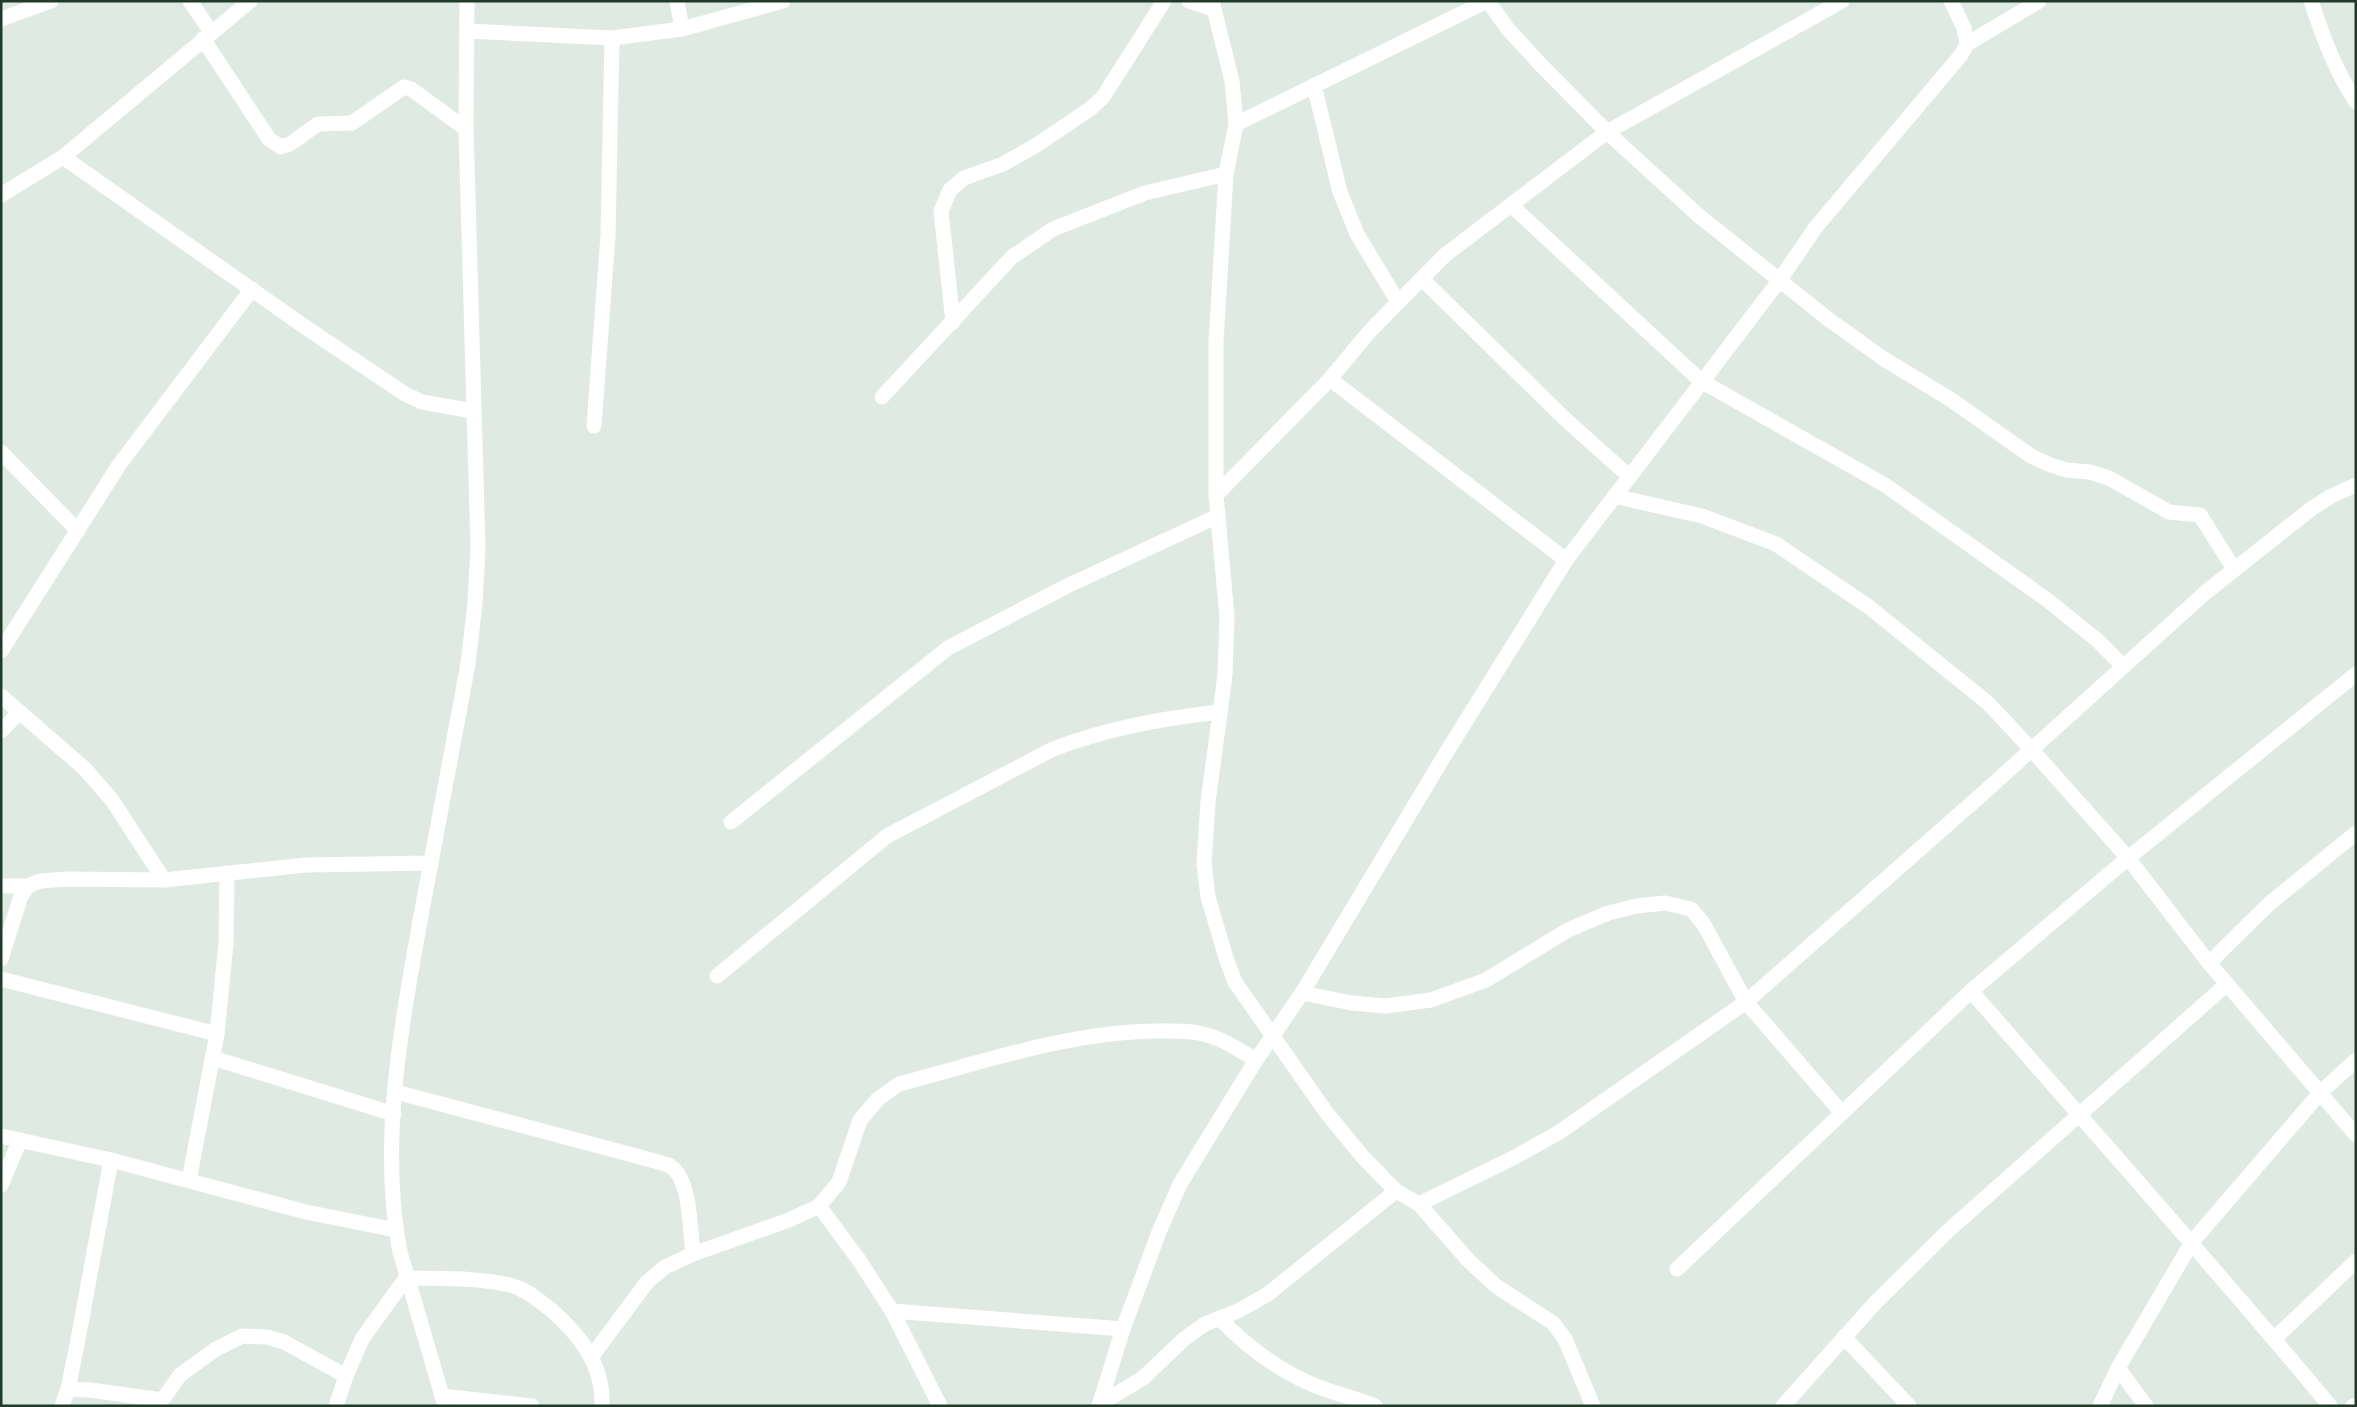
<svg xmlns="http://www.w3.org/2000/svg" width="2357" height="1407" viewBox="0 0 2357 1407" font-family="Lato,sans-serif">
<rect width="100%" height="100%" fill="#dfebe2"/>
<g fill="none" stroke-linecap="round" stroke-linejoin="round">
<g stroke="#fff" stroke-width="15">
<polyline points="190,1 211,32"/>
<polyline points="677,1 682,29"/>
<polyline points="1189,1 1214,9"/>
<polyline points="1212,1 1232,81 1236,124 1226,174 1216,342 1216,495 1227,617 1225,675 1208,802 1204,863 1208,897 1226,958 1235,982 1326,1112 1362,1156 1396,1191 1419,1204 1468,1260 1496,1286 1553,1323 1565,1339 1593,1406"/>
<polyline points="1488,1 1507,28 1541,65 1607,132 1698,215 1828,319 1884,359 1950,399 2031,456 2048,464 2066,470 2090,472 2109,478 2169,512 2200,515 2234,569"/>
<polyline points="1951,1 1964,28 1967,44"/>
<path d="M2311,1C2323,37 2335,70 2356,102"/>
<polyline points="1,19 51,1"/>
<polyline points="468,31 612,38 682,29 783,1"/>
<polyline points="203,39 269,139 281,147 290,144 318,124 352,123 404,87 411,89 466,129"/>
<polyline points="1314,85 1340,192 1357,234 1398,302"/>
<polyline points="1236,124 1487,1"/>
<polyline points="63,157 305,327 405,394 422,402 473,411"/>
<polyline points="1,195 63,157 250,1"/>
<polyline points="1512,206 1701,381 1885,485 2046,599 2097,640 2123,666"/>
<polyline points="1422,279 1565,419 1630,477"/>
<polyline points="953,322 941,211 950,190 964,178 1003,164 1035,146 1090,109 1103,97 1164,1"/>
<polyline points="1330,379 1566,560"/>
<polyline points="882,397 1012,257 1053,229 1145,193 1226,174"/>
<polyline points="594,426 608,235 612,38"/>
<polyline points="1,452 78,531"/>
<polyline points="1216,495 1330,379 1369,332 1445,255 1607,132 1842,1"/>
<polyline points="1614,496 1702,516 1776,544 1869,607 1988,703 2031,749 2128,858 2209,963 2356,1135"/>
<polyline points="1,651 119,465 252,289"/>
<polyline points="1,696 85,769 112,800 164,880 306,865 431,863"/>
<polyline points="1,731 20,712"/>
<polyline points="731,822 948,648 1067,586 1218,516"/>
<polyline points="1,886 28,886 40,881 66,879 164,880"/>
<polyline points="1,959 21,896 28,886"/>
<polyline points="2209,963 2270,903 2356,833"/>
<path d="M717,976L887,836L1053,749C1108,728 1163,718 1220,712"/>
<polyline points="1,979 217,1034"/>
<path d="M1971,991C2091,1129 2213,1265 2330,1406"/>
<polyline points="1302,993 1352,1003 1385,1006 1431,1000 1486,980 1568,930 1608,913 1637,906 1665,903 1691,909 1703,923 1746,1002 1842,1113"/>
<polyline points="213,1058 394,1114"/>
<path d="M396,1092L640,1157C650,1160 661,1162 670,1166C691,1178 690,1232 693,1254"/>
<polyline points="1,1136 111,1160 306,1212 396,1230"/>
<polyline points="189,1180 217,1034 226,943 227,873"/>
<polyline points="1,1185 20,1140"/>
<polyline points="1419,1204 1513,1158 1558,1133 1746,1002 1980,796 2206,592 2311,509 2331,496 2356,485"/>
<polyline points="819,1206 859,1260 892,1311 940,1406"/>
<polyline points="1677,1269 1971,991 2128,858 2356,674"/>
<polyline points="892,1311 1123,1329"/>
<path d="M1219,1318C1249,1349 1282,1374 1324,1389C1341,1395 1358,1399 1375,1406"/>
<polyline points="1844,1337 1909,1406"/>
<polyline points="2274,1339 2356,1261"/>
<path d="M592,1356L647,1282L665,1267L693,1254L789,1220L819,1206L839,1182L860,1120L878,1099L899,1084C983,1062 1069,1032 1156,1031C1176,1031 1197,1030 1216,1038C1230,1043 1243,1053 1256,1060"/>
<polyline points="2118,1368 2146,1406"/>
<polyline points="68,1389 90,1390 162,1400"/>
<polyline points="442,1396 532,1406"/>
<polyline points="1100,1404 1143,1378 1184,1339 1205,1324 1238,1311 1268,1294 1396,1191"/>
<polyline points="62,1406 68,1389 77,1345 111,1160"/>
<polyline points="158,1406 180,1375 216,1349 242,1336 267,1337 284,1342 346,1376"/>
<path d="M336,1406L346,1376L362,1339L406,1278C441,1279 479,1277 513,1286C527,1290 538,1300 549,1308C579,1334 604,1364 602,1406"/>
<path d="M445,1406L400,1252C379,1145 401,1028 420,921C436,835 452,749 468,664L475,603L478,548L466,129L467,1"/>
<polyline points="1099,1406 1123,1329 1159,1232 1180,1184 1256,1060 1302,993 1446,753 1566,560 1779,281 1816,227 1961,55 1967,44 2039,1"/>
<polyline points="1783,1406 1875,1303 1949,1230 2227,984"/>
<polyline points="2100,1406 2118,1368 2192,1242 2320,1093 2356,1060"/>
<polyline points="2353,1406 2356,1406"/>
</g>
</g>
<rect width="2357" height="1407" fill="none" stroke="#203b2a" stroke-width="5"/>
</svg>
